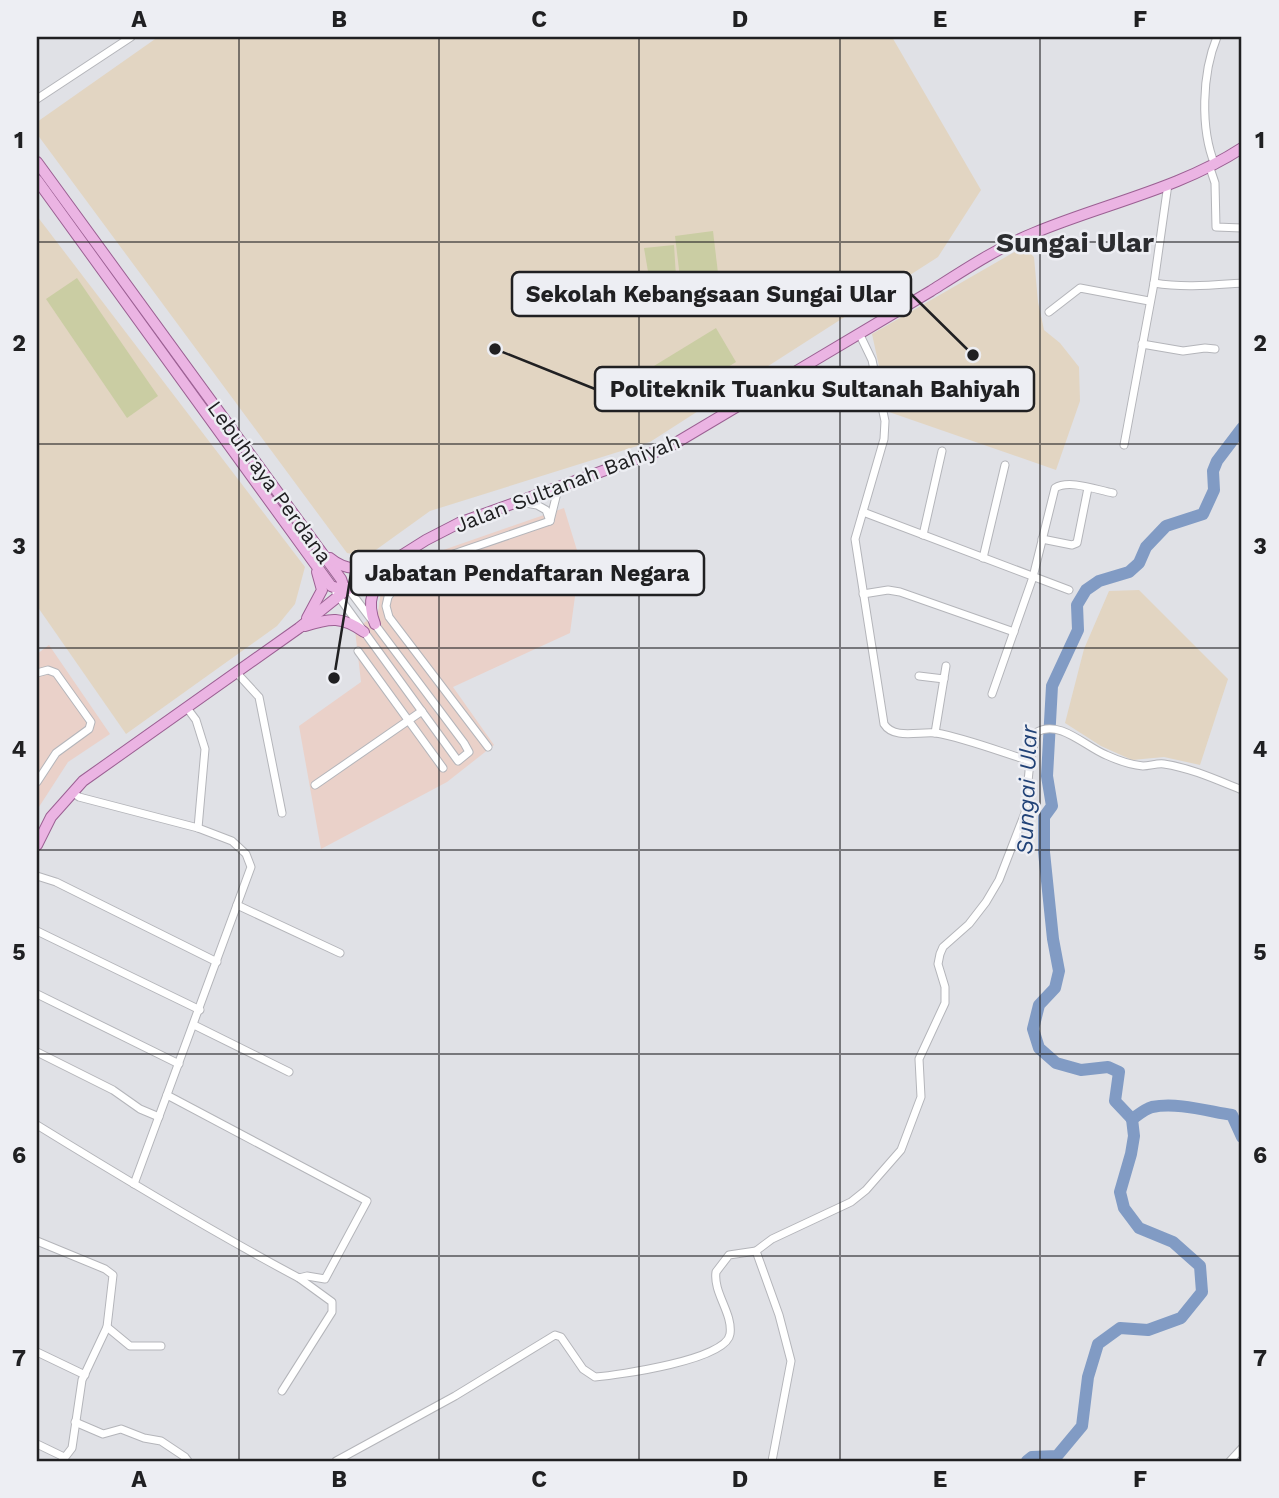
<svg xmlns="http://www.w3.org/2000/svg" width="1279" height="1498" viewBox="0 0 1279 1498" font-family="'Work Sans',sans-serif">
<rect width="100%" height="100%" fill="#e0e1e6"/>
<g fill="#ead1c9">
<polygon points="564,508 580,560 570,633 453,687 494,745 447,782 321,849 299,726 361,682 355,630 378,612 381,591 429,555"/>
<polygon points="49,645 110,734 68,762 37,810 37,654"/>
</g>
<g fill="#e2d5c2">
<polygon points="158,37 892,37 981,190 938,257 650,442 430,511 366,557 347,553 37,134 37,122"/>
<polygon points="37,216 305,567 295,604 277,626 126,734 37,606"/>
<polygon points="1023,247 1034,257 1038,302 1044,330 1060,343 1079,367 1080,401 1056,470 889,412 872,334"/>
<polygon points="1139,590 1228,679 1200,765 1164,757 1132,760 1101,746 1065,723 1084,649 1109,591"/>
</g>
<g fill="#cacda3">
<polygon points="713,231 718,273 680,278 675,236"/>
<polygon points="674,245 677,292 652,295 644,248"/>
<polygon points="77,278 158,396 127,418 46,299"/>
<polygon points="716,328 736,362 670,403 649,369"/>
</g>
<g fill="none" stroke-linecap="round" stroke-linejoin="round">
<g stroke="#819bc4" stroke-width="12">
<polyline points="1132,1119 1115,1101 1119,1072 1108,1067 1081,1070 1056,1063 1039,1048 1033,1029 1039,1005 1055,988 1059,971 1053,939 1044,852 1044,817 1052,806 1047,776 1052,686 1078,630 1077,605 1086,590 1099,581 1129,572 1139,563 1146,547 1166,526 1203,514 1214,490 1213,471 1217,461 1242,428"/>
<path d="M1132,1119C1138,1115 1145,1109 1152,1107C1177,1102 1207,1111 1232,1115L1242,1137"/>
<polyline points="1027,1461 1032,1457 1057,1456 1082,1426 1088,1377 1098,1344 1120,1328 1148,1330 1181,1318 1202,1292 1200,1266 1173,1242 1139,1228 1124,1208 1120,1192 1131,1154 1134,1136 1132,1119"/>
</g>
<g stroke="#b4b5ba" stroke-width="9">
<g id="street">
<polyline points="37,99 131,37"/>
<path d="M1215,165C1200,129 1202,73 1217,37"/>
<polyline points="1210,168 1215,183 1216,227 1242,228"/>
<path d="M1154,283C1184,288 1212,285 1242,283"/>
<polyline points="1049,312 1080,288 1149,301"/>
<path d="M859,333L872,360L885,421L884,439L855,539L884,724C894,740 920,731 936,733C965,738 1001,752 1030,761"/>
<polyline points="1142,344 1183,351 1205,348 1215,349"/>
<polyline points="1124,445 1154,283 1168,184"/>
<polyline points="520,502 537,505 546,510 550,521 558,489"/>
<polyline points="863,512 1069,590"/>
<polyline points="923,535 942,451"/>
<polyline points="1042,539 1072,545 1077,543 1088,488"/>
<polyline points="983,558 1005,465"/>
<polyline points="336,593 458,761 469,752 464,743 347,587"/>
<polyline points="863,594 888,590 900,592 1014,632"/>
<polyline points="358,651 443,768"/>
<polyline points="236,672 259,697 282,813"/>
<polyline points="37,673 48,670 56,673 91,722 89,729 56,753 37,782"/>
<polyline points="919,676 944,679"/>
<path d="M992,694L1033,577L1055,488C1069,479 1097,490 1113,493"/>
<polyline points="187,708 196,720 205,749 198,828"/>
<polyline points="935,733 946,666"/>
<polyline points="488,747 389,617 386,606 388,597 393,590 430,562 550,521"/>
<polyline points="315,785 422,711"/>
<polyline points="72,792 79,797 198,828 232,841 246,854 251,867 134,1184"/>
<polyline points="37,876 56,882 217,962"/>
<polyline points="237,905 340,953"/>
<polyline points="37,931 200,1010"/>
<polyline points="37,994 179,1064"/>
<polyline points="194,1025 289,1072"/>
<polyline points="37,1052 113,1090 140,1109 159,1117"/>
<path d="M37,1125C123,1178 209,1230 299,1278L307,1276L325,1279L367,1201L167,1095"/>
<polyline points="37,1241 105,1269 113,1275 107,1327 82,1380 72,1448 62,1461"/>
<polyline points="107,1327 130,1346 161,1346"/>
<polyline points="37,1352 85,1375"/>
<polyline points="282,1391 332,1312 332,1302 299,1278"/>
<polyline points="75,1422 103,1434 121,1429 144,1438 161,1441 185,1457 188,1461"/>
<polyline points="37,1444 64,1457"/>
<path d="M336,1461L455,1396L555,1335L561,1337L583,1369L595,1377C618,1375 727,1360 730,1334C733,1313 713,1293 716,1272L729,1255L756,1251"/>
<path d="M772,1461L791,1361L779,1315L756,1251L772,1239L851,1202L866,1190L901,1150L921,1097L919,1059L945,1003V987L938,964L940,954L943,947L969,924L986,902L999,880L1025,813L1030,761L1037,732C1059,719 1086,747 1106,755C1117,760 1131,765 1143,766C1150,766 1157,763 1164,764C1191,768 1217,780 1242,790"/>
<polyline points="1230,1461 1242,1448"/>
</g>
</g>
<g stroke="#9b6093" stroke-width="12">
<g id="primary">
<polyline points="37,162 341,579 345,591"/>
<polyline points="37,180 331,586 345,591"/>
<path d="M330,558C349,574 365,568 386,561"/>
<polyline points="307,618 322,590 317,572"/>
<path d="M375,624C364,595 376,587 394,565"/>
<path d="M305,626C330,618 342,616 364,632"/>
<path d="M37,845L51,817L83,781L299,628L345,591L426,540L459,523L669,447L931,291C964,270 997,248 1034,233C1103,204 1179,189 1242,148"/>
</g>
</g>
<use href="#street" stroke="#fff" stroke-width="7"/>
<use href="#primary" stroke="#ebb4e3" stroke-width="10"/>
</g>
<path fill="none" stroke="#202022" stroke-width="2" stroke-opacity="0.55" d="M239,37V1461M439,37V1461M639,37V1461M840,37V1461M1040,37V1461M37,242H1242M37,444H1242M37,648H1242M37,850H1242M37,1054H1242M37,1256H1242"/>
<g text-anchor="middle" dominant-baseline="central" stroke-width="5" stroke-linejoin="round" paint-order="stroke">
<g font-size="21" fill="#202022" stroke="#edeef3">
<text transform="translate(270 482) rotate(54)">Lebuhraya Perdana</text>
<text transform="translate(567 483) rotate(-21)">Jalan Sultanah Bahiyah</text>
</g>
<g font-size="23" font-style="italic" fill="#214277" stroke="#edeef3">
<text transform="translate(1027 790) rotate(-88)">Sungai Ular</text>
</g>
<g font-size="28" font-weight="bold" fill="#2c2d30" stroke="#edeef3">
<text x="1075" y="242">Sungai Ular</text>
</g>
</g>
<path fill="none" stroke="#202022" stroke-width="2.5" d="M973 355L911 294M495 349L595 389M334 678L351 573"/>
<g fill="#202022" stroke="#edeef3" stroke-width="2.5">
<circle cx="973" cy="355" r="7"/>
<circle cx="495" cy="349" r="7"/>
<circle cx="334" cy="678" r="7"/>
</g>
<g fill="#edeef3" stroke="#202022" stroke-width="2.5">
<rect x="512" y="272" width="399" height="44" rx="7"/>
<rect x="595" y="367" width="439" height="44" rx="7"/>
<rect x="351" y="551" width="353" height="44" rx="7"/>
</g>
<g font-size="23" text-anchor="middle" font-weight="bold" fill="#202022">
<text x="711" y="302">Sekolah Kebangsaan Sungai Ular</text>
<text x="815" y="397">Politeknik Tuanku Sultanah Bahiyah</text>
<text x="527" y="581">Jabatan Pendaftaran Negara</text>
</g>
<rect width="1279" height="1498" fill="none" stroke="#edeef3" stroke-width="77"/>
<rect x="38" y="38" width="1202" height="1422" fill="none" stroke="#202022" stroke-width="2.5"/>
<g font-size="23" text-anchor="middle" font-weight="bold" fill="#202022">
<text x="139" y="27">A</text>
<text x="339" y="27">B</text>
<text x="539" y="27">C</text>
<text x="740" y="27">D</text>
<text x="940" y="27">E</text>
<text x="1140" y="27">F</text>
<text x="19" y="148">1</text>
<text x="1260" y="148">1</text>
<text x="19" y="351">2</text>
<text x="1260" y="351">2</text>
<text x="19" y="554">3</text>
<text x="1260" y="554">3</text>
<text x="19" y="757">4</text>
<text x="1260" y="757">4</text>
<text x="19" y="960">5</text>
<text x="1260" y="960">5</text>
<text x="19" y="1163">6</text>
<text x="1260" y="1163">6</text>
<text x="19" y="1366">7</text>
<text x="1260" y="1366">7</text>
<text x="139" y="1487">A</text>
<text x="339" y="1487">B</text>
<text x="539" y="1487">C</text>
<text x="740" y="1487">D</text>
<text x="940" y="1487">E</text>
<text x="1140" y="1487">F</text>
</g>
</svg>
